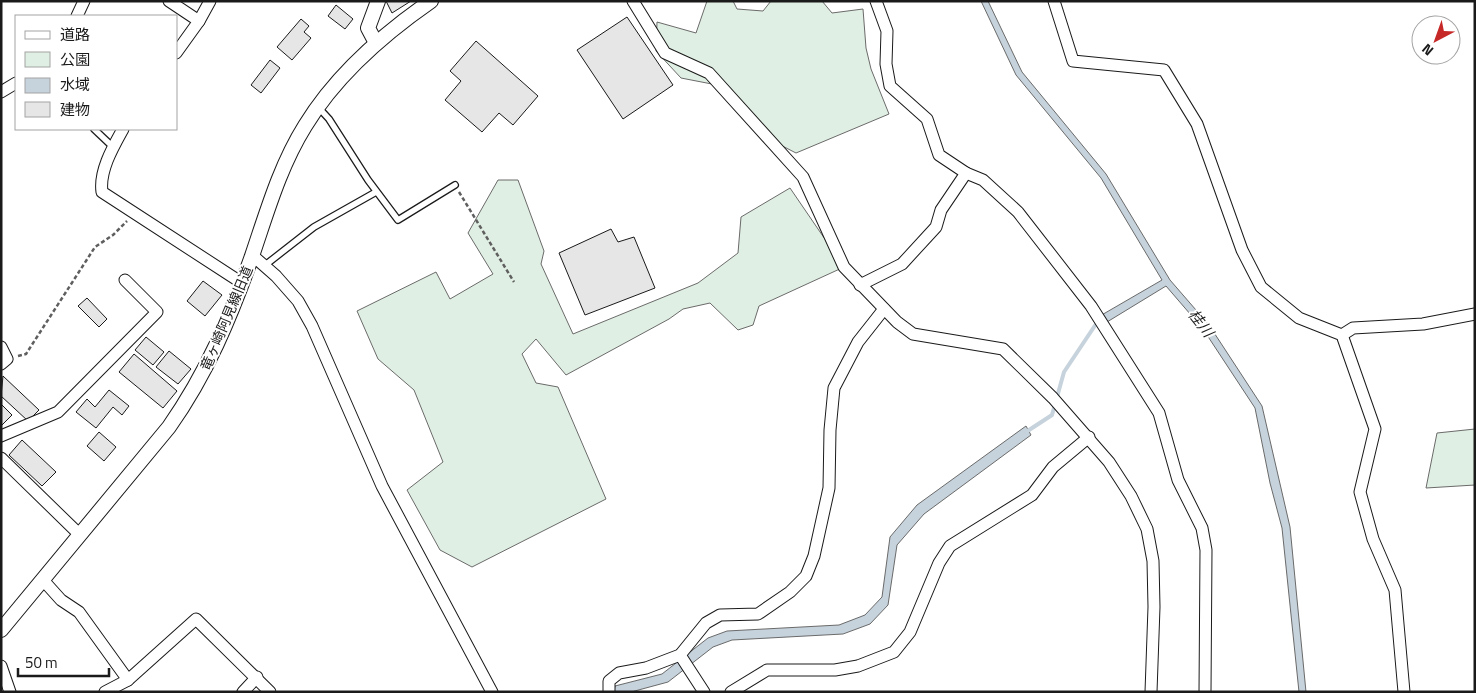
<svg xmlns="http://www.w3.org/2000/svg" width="1476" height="693" viewBox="0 0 1476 693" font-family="'Titillium Web','Noto Sans JP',sans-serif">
<rect width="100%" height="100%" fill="#fff"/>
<g fill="#e0efe3" stroke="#6a6a6a">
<polygon points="707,1 733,1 737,9 763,11 771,1 822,1 832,13 863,9 866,48 871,69 889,114 796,153 759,134 717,85 681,78 656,51 657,22 696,33"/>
<polygon points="498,180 518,180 544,251 541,264 573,334 698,283 738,253 741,217 790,188 844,267 759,306 753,325 738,330 710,303 683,309 669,319 566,375 536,339 522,354 536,383 558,387 606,499 472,567 440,550 407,490 443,462 414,390 378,359 357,311 436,272 450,299 493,274 468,233"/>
<polygon points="1475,429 1475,485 1426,488 1437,433"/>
</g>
<g fill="#c6d2dc" stroke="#6a6a6a">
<polygon points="981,1 988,1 1022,72 1106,174 1170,280 1209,325 1262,406 1290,527 1306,692 1299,692 1282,528 1270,483 1255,408 1203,329 1166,286 1107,322 1097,325 1093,320 1162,280 1101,178 1016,75"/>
<polygon points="1026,426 1031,435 924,514 897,545 888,605 870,624 843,634 732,640 713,647 668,682 631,692 614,692 615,686 662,674 708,638 727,631 839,625 865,615 882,597 890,537 917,505"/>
</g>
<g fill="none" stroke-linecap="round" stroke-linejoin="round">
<polyline stroke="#c6d2dc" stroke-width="4" points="1026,432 1052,415 1064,372 1098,321"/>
</g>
<g fill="#e6e6e6" stroke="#1a1a1a">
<polygon points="386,1 411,1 392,13"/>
<polygon points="336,5 353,19 345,29 328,16"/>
<polygon points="627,17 673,85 623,119 577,50"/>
<polygon points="301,19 309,26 304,32 311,38 292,60 277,47"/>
<polygon points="476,41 538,96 513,125 499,113 482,132 445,100 461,81 450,71"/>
<polygon points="270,60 280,68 261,93 251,85"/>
<polygon points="611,229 618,242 634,237 655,288 585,315 559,253"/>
<polygon points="203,281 222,295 205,316 187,301"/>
<polygon points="87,298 107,319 99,327 78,306"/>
<polygon points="146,337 164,352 153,365 135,350"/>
<polygon points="169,351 191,369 178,384 156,367"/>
<polygon points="134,354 177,391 163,408 119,372"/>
<polygon points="3,376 39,410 28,421 1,396"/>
<polygon points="109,390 129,406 122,415 113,407 96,428 76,412 87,399 95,407"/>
<polygon points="1,404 12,415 1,426"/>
<polygon points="99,432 116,447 104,461 87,446"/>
<polygon points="22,440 56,472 42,486 9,455"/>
</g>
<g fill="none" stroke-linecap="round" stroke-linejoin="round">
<g stroke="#1a1a1a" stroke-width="8">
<g id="service">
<polyline points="318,107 329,119 368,180 398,220 455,185"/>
<polyline points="94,129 113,147"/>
<polyline points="264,266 314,227 376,192"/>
</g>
</g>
<g stroke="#1a1a1a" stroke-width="13">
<g id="minor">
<polyline points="169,1 199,21 176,53"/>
<polyline points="633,1 665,53 709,73 803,177 844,267 897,322 913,334 1003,349 1053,398 1109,462 1131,496 1147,529 1153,561 1154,607 1151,692"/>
<polyline points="876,1 887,31 886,64 890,86 927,119 939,155 966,173 983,180 1018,212 1091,306 1159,413 1178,480 1202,528 1206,550 1205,692"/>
<polyline points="1054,1 1073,61 1164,70 1197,124 1242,250 1261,287 1299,318 1342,335 1375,429 1360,492 1373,539 1395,590 1404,692"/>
<polyline points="77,16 84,1"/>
<polyline points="199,21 210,1"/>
<polyline points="1,92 16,83"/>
<path d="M123,129C113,147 99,171 102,192L242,283"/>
<polyline points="252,255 276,276 298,301 312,326 382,486 492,692"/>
<polyline points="860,285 902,264 936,227 941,210 966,173"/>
<polyline points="1342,335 1353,328 1423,324 1475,314"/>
<polyline points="1,347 7,359 1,364"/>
<polyline points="1,436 58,412 157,312 125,280"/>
<polyline points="1,458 80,535"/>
<polyline points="43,580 61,600 79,612 128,680"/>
<polyline points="680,655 704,692"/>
<polyline points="1,666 10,692"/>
<polyline points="105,692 128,680 196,619 270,692"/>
<polyline points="243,692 257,677"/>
<polyline points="609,692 609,681 619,673 646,668 680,655 706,623 720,615 758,614 790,592 806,576 814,556 829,488 830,430 834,388 858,342 884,309"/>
<polyline points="731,692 767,670 835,670 858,666 894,652 910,632 939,563 950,546 1032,495 1053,467 1089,437"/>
</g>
</g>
<g stroke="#1a1a1a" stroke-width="16">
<g id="tertiary">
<polyline points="376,43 368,28 378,1"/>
<path d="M1,630L169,427C207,373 230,318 252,256C267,212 280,166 305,126C336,75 382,35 431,1"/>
</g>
</g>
<g stroke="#5f5f5f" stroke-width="2.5" stroke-dasharray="4 2.5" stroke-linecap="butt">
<polyline points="459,192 514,282"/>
<polyline points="18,356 26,354 95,247 113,235 127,221"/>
</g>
<use href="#service" stroke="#fff" stroke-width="5.5"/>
<use href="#minor" stroke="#fff" stroke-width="11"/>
<use href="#tertiary" stroke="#fff" stroke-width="14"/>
</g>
<g text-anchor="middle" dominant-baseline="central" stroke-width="4" stroke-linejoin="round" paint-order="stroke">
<g font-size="14" fill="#1a1a1a" stroke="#fff">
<text transform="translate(226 318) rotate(-67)">竜ヶ崎阿見線旧道</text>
</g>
<g font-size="15" font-style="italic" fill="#1a1a1a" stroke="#fff">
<text transform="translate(1201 323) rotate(52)">桂川</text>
</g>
</g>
<rect width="1476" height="693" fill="none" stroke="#1a1a1a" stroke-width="5"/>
<rect x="15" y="15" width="162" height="115" fill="#ffffff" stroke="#a3a3a3"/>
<rect x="25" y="31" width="25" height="8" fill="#ffffff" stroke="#a3a3a3"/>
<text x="60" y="40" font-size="15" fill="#1a1a1a">道路</text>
<rect x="25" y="52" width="25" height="15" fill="#e0efe3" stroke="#a3a3a3"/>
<text x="60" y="65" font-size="15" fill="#1a1a1a">公園</text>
<rect x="25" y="78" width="25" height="15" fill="#c6d2dc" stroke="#a3a3a3"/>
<text x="60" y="90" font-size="15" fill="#1a1a1a">水域</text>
<rect x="25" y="102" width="25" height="15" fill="#e6e6e6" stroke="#a3a3a3"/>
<text x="60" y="115" font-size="15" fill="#1a1a1a">建物</text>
<g transform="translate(1436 40) rotate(221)"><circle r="24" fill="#ffffff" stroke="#a3a3a3"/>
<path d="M0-4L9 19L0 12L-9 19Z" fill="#c62828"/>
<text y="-8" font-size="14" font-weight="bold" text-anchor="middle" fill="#1a1a1a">N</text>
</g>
<path d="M18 668v8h91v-8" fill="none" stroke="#1a1a1a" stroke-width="2.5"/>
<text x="25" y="668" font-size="15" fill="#1a1a1a" stroke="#ffffff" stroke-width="4" paint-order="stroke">50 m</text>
</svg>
